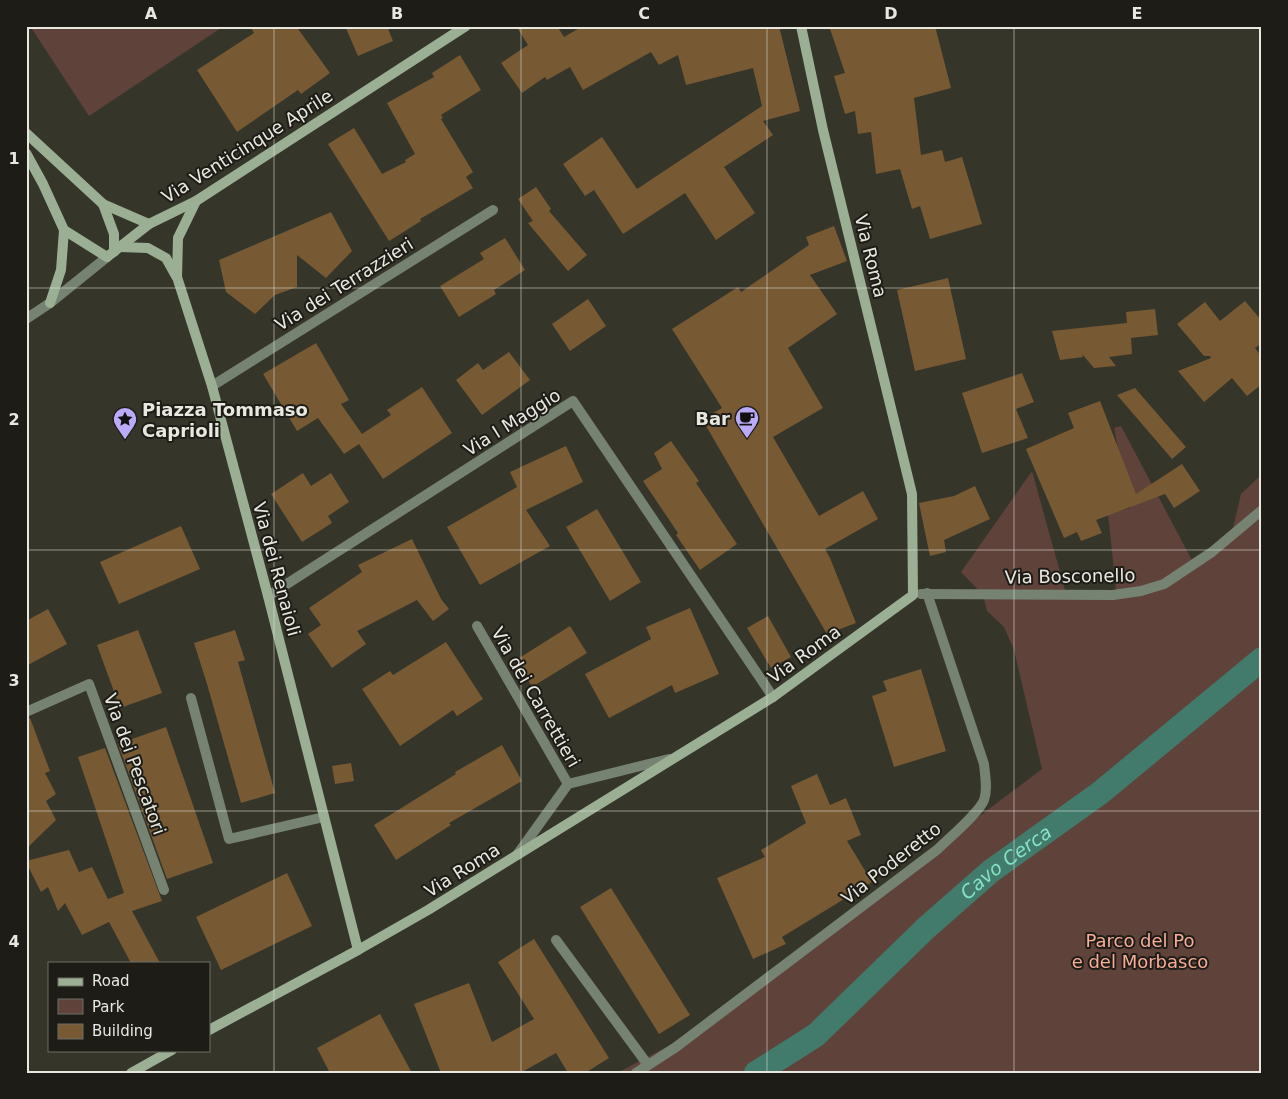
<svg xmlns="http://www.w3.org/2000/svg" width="1288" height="1099" viewBox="0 0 1288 1099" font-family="'DejaVu Sans',sans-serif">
<rect width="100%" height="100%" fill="#363529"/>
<g fill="#5f423a">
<polygon points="30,26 224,26 89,116"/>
<polygon points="1121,426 1195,566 1232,532 1241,494 1262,474 1262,1073 617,1073 691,1034 1042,769 1014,650 1004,627 987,611 983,595 961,572 1032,471 1065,590 1116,590 1108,514 1130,508 1114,428"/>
</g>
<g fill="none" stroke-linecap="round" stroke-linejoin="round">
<path stroke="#427b6b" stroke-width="24" id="s1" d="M756,1073L816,1035L926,928L991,871L1100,793L1262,659"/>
</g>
<g fill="#775934">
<polygon points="250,26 296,26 330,73 301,94 298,90 237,132 197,70 254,33"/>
<polygon points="345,26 387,26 393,41 358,56"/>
<polygon points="516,26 557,26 564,37 583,26 779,26 800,111 763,121 773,135 724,167 755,213 716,240 685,193 623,234 594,190 585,196 563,164 602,137 637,189 762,106 753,68 686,85 678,55 659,65 651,52 583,90 570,67 547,80 545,77 522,93 501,63 528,45"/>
<polygon points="829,26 935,26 951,88 914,98 921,155 942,150 945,162 962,157 982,224 930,239 920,206 912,209 900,169 876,174 871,132 858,134 855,111 845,114 834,76 845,73"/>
<polygon points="460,55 481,90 441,115 443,118 441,119 473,172 466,177 473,188 420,219 421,221 389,241 328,144 354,128 382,174 406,162 405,160 415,154 387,103 434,77 432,73"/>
<polygon points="536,187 551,209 549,211 587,255 568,271 528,223 533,221 518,199"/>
<polygon points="331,212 352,251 326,278 297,255 297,287 275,295 255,314 226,292 219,260"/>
<polygon points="834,226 847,261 810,275 837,314 788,348 823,408 773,437 819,516 863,491 878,519 825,549 830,558 856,623 827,634 702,419 722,408 672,329 738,287 741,292 809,245 806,237"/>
<polygon points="505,238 525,270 494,290 496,294 459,317 440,286 484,259 480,253"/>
<polygon points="948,278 966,359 915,371 897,290"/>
<polygon points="588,299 606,326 570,351 552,324"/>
<polygon points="1245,301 1262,321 1262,343 1255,348 1262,357 1262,384 1247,396 1232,378 1204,402 1178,371 1211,358 1210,356 1204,356 1177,324 1205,302 1220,321"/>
<polygon points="1155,309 1158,335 1131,338 1132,354 1109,357 1116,366 1094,368 1082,354 1083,357 1060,360 1052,331 1127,323 1126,312"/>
<polygon points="316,343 349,400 341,404 362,434 391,415 387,410 422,387 452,433 383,479 359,444 344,454 318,418 297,431 263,374"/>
<polygon points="509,352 530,380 482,415 456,380 478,363 483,370"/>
<polygon points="1022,373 1034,402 1016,409 1028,438 982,453 962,393"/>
<polygon points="1135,388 1186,447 1172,459 1117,395"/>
<polygon points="1100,401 1136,494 1182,464 1200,491 1174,508 1165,494 1096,520 1102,533 1081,541 1077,532 1064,538 1026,449 1074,428 1068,413"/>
<polygon points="671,441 699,481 696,483 737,544 700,570 676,535 678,533 643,481 662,469 654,453"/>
<polygon points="566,446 583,482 526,510 550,546 480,585 447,527 517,487 510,472"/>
<polygon points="303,473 311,486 331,473 349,502 328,516 332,523 302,542 271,494"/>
<polygon points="975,486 990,519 944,540 946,552 930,556 919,503 954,496"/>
<polygon points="597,509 641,582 610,601 566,527"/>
<polygon points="181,526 200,569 119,604 100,562"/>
<polygon points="412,539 441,599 449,609 433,621 417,600 357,631 366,644 332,668 308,634 321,625 309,608 362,572 358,565"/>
<polygon points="690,608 719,674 675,693 672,685 609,718 585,674 651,639 646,627"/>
<polygon points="48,609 67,644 26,666 26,621"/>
<polygon points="768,616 791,657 771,668 747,628"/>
<polygon points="570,626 587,653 532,687 516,660"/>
<polygon points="138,630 162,693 120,708 97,645"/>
<polygon points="235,630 245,660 238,662 275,793 241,803 207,684 194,643"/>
<polygon points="446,642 483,699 457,716 453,710 400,746 362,689 390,671 393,675"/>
<polygon points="921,669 946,751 894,767 872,696 887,691 883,681"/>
<polygon points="30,718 50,771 45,773 56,794 46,801 56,820 26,849 26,719"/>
<polygon points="166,727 213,863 167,879 118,744"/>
<polygon points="502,745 522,781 449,823 451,825 396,860 374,825 456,774 455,772"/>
<polygon points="105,748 162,901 132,911 160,963 131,963 109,922 82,935 65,903 58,911 48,887 41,892 26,862 26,861 69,850 79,872 92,867 108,899 124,893 78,757"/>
<polygon points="351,763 354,781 335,784 332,766"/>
<polygon points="817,774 830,805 846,798 861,835 847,841 872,882 782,937 786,944 753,959 717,878 765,857 761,850 806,823 791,786"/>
<polygon points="287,873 312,926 221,970 196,917"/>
<polygon points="611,888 690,1015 659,1034 580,907"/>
<polygon points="534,939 609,1058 585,1073 568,1073 556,1053 520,1073 441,1073 414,1004 469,983 492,1042 534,1019 498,962"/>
<polygon points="380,1014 412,1073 330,1073 317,1048"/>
</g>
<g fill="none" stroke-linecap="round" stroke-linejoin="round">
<g stroke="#768372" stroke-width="10">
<polyline points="26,319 50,303 107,257"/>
<polyline points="212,386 493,210"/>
<polyline points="921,594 1113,595 1141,591 1164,584 1212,552 1262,510"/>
<polyline points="268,596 573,401 773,697"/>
<polyline points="477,626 568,784 517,855"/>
<polyline points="191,698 229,839 324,817"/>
<polyline points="26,712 89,684 164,890"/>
<polyline points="568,784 669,759"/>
<polyline points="556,940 648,1065"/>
<path d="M636,1073L676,1047L938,849C949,838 979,813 984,800C988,789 985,776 984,764L927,593"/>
</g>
<g stroke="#9aaf94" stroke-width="10">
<polyline points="26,133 103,204 149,224"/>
<polyline points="26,153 43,184 64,230 61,270 50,303"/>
<polyline points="196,201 178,238 177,277 212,386 268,596 358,950"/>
<polyline points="103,204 114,234 114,252"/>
<polyline points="64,230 107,257 149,224 196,201 466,26"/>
<polyline points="120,247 148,248 166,258 176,276"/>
<polyline points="209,1030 358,950 428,910 773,697 913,595 912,494 823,130 801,26"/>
<polyline points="131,1073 172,1050"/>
</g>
</g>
<path fill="none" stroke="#e8e8e0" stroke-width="1" stroke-opacity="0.55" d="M274,26V1073M521,26V1073M767,26V1073M1014,26V1073M26,288H1262M26,550H1262M26,811H1262"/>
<defs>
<g id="cafe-pin" transform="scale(1.25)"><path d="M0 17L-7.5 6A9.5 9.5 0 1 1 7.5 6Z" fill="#baaaf7" stroke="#1d1c17"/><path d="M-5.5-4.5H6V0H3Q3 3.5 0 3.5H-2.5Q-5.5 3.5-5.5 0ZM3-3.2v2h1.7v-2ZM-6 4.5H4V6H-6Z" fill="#111"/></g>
<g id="sight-pin" transform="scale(1.25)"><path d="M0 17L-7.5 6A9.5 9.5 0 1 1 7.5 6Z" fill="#baaaf7" stroke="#1d1c17"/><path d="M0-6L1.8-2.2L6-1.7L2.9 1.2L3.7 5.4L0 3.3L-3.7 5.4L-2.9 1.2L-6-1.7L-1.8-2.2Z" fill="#111"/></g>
</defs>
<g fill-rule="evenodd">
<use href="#cafe-pin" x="747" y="418"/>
<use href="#sight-pin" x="125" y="419"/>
</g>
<g text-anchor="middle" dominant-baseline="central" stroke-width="4" stroke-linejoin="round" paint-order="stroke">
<g font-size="18" fill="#e8e8e0" stroke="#1d1c17">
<text transform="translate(247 146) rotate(-32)">Via Venticinque Aprile</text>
<text transform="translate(871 256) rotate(76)">Via Roma</text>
<text transform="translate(344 284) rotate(-32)">Via dei Terrazzieri</text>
<text transform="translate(512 422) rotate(-32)">Via I Maggio</text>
<text transform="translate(277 569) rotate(75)">Via dei Renaioli</text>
<text transform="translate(1070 576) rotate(-1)">Via Bosconello</text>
<text transform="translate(804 654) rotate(-36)">Via Roma</text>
<text transform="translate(536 697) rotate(60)">Via dei Carrettieri</text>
<text transform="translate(135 764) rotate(70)">Via dei Pescatori</text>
<text transform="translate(891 863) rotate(-38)">Via Poderetto</text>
<text transform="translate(462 870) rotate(-32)">Via Roma</text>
</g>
<g font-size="18" font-weight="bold" fill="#e8e8e0" stroke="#1d1c17" text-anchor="start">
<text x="142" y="409">Piazza Tommaso<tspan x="142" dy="21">Caprioli</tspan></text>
<text x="730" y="418" text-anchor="end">Bar</text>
</g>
<g font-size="18" fill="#f9ac98" stroke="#1d1c17">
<text x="1140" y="940">Parco del Po<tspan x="1140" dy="21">e del Morbasco</tspan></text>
</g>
<g font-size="19" font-style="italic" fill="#85e0c5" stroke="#1d1c17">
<text stroke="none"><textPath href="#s1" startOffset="328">Cavo Cerca</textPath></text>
</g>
</g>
<rect width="1288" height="1099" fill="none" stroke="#1d1c17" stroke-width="55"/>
<rect x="48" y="962" width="162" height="90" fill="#1d1c17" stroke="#6e6e67"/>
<rect x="58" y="978" width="25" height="8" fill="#9aaf94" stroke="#6e6e67"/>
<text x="92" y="986" font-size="15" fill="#e8e8e0">Road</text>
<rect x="58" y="999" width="25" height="15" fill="#5f423a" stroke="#6e6e67"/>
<text x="92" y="1012" font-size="15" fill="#e8e8e0">Park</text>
<rect x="58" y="1024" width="25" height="15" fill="#775934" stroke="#6e6e67"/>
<text x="92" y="1036" font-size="15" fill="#e8e8e0">Building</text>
<rect x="28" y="28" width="1232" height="1044" fill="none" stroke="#e8e8e0" stroke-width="2"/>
<g font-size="16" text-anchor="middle" font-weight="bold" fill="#e8e8e0">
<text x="151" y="19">A</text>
<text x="397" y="19">B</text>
<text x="644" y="19">C</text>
<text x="891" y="19">D</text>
<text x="1137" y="19">E</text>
<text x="14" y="164">1</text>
<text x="14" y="425">2</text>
<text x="14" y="686">3</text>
<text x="14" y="947">4</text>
</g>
</svg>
